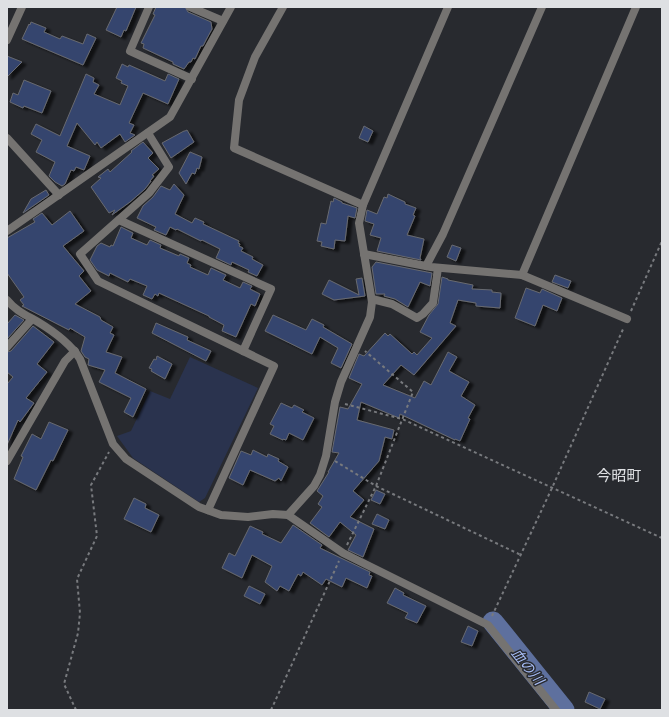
<svg xmlns="http://www.w3.org/2000/svg" width="669" height="717" viewBox="0 0 669 717" font-family="Barlow,'Noto Sans JP',sans-serif">
<defs>
<filter id="shadow"><feDropShadow dx="4.5" dy="2.5" stdDeviation="1" flood-color="#0009"/></filter>
</defs>
<rect width="100%" height="100%" fill="#282a2f"/>
<polygon fill="#2a334e" points="190,357 258,388 205,498 199,502 133,458 117,436 131,431 150,391 170,399"/>
<g fill="none" stroke-linecap="round" stroke-linejoin="round">
<polyline stroke="#5e709e" stroke-width="21" points="493,622 564,710"/>
</g>
<g fill="#34446e" stroke="#686a70" filter="url(#shadow)">
<polygon points="117,7 136,7 126,31 124,30 121,37 106,30"/>
<polygon points="156,7 185,7 188,12 211,22 212,29 206,40 203,46 201,46 195,59 193,58 191,62 189,62 184,69 173,64 173,62 143,48 144,44 141,43 155,15 153,14"/>
<polygon points="31,22 46,28 44,32 60,39 62,36 83,44 87,34 96,38 83,65 22,39 29,24 30,25"/>
<polygon points="7,56 22,62 7,77"/>
<polygon points="122,64 128,67 129,65 165,81 168,74 179,79 168,104 143,93 129,123 134,125 130,133 135,135 125,142 120,134 101,148 97,142 95,145 77,123 67,146 90,156 84,170 76,167 74,171 71,170 65,184 62,186 55,182 49,176 55,162 36,152 42,140 31,134 36,124 60,136 86,74 94,78 93,82 99,85 94,94 120,105 128,86 121,83 122,81 116,78"/>
<polygon points="24,80 51,91 42,113 24,106 23,108 10,102 13,93 18,95"/>
<polygon points="364,126 373,131 368,142 359,138"/>
<polygon points="187,130 194,142 171,158 162,143 184,131 185,131"/>
<polygon points="143,142 153,153 148,158 159,169 152,175 154,176 150,181 151,181 145,189 130,202 112,215 115,210 109,213 91,187 101,178 98,177 108,169 110,172 132,152 131,151"/>
<polygon points="190,152 202,157 199,169 197,168 195,174 192,173 186,184 179,173"/>
<polygon points="174,184 184,195 175,214 192,223 195,218 204,222 203,224 239,241 238,243 240,244 239,246 243,248 241,251 253,257 252,259 263,265 257,276 248,272 249,270 232,262 231,265 216,258 220,249 202,240 201,241 177,229 176,230 170,227 166,235 154,230 156,227 137,218 143,206 153,197 161,186 170,190"/>
<polygon points="46,190 49,195 23,213 31,199"/>
<polygon points="388,194 405,202 405,204 416,208 413,215 415,216 407,235 424,239 420,258 421,260 377,251 381,238 370,235 374,224 365,221 367,210 377,214 384,197 387,198"/>
<polygon points="334,198 342,202 342,203 357,208 355,218 348,216 345,241 335,240 334,249 321,246 322,242 317,241 321,223 326,224 331,201 333,202"/>
<polygon points="70,211 84,231 63,246 84,271 79,276 91,291 75,304 100,317 101,320 113,327 110,333 114,335 106,352 122,357 115,373 146,389 133,417 124,412 131,398 99,382 105,370 88,365 89,359 85,357 81,351 85,337 70,328 69,330 22,306 24,305 20,300 24,297 7,273 7,238 35,222 33,219 42,213 52,225"/>
<polygon points="121,227 133,233 131,238 147,245 150,240 161,245 160,248 179,256 180,254 189,258 187,263 191,265 190,267 208,275 211,268 226,275 223,280 240,288 243,282 252,286 250,289 260,294 255,306 251,304 236,337 222,331 224,325 209,317 209,316 159,293 158,296 155,294 152,299 143,295 147,286 130,279 128,282 110,273 109,276 97,270 90,260 97,246 101,243 110,247 111,245 113,246"/>
<polygon points="452,245 461,248 456,261 447,257"/>
<polygon points="376,262 432,273 430,286 420,282 408,307 395,299 384,296 385,294 376,294 372,267"/>
<polygon points="555,275 571,281 568,288 552,282"/>
<polygon points="442,277 448,279 448,280 473,285 472,289 492,290 492,292 501,293 500,308 476,306 476,303 458,300 450,323 456,326 414,375 401,365 383,385 415,398 424,381 431,385 448,352 457,357 449,371 469,382 461,396 475,405 468,418 470,419 460,441 455,439 455,440 400,414 399,418 361,402 357,420 394,430 392,439 385,437 379,461 353,491 364,500 350,517 374,529 363,557 348,550 356,535 340,522 329,537 310,523 322,507 318,504 323,496 317,491 329,472 328,472 339,453 332,452 340,407 348,409 362,384 349,378 359,354 364,356 385,333 388,336 390,334 412,354 414,352 417,355 432,338 420,332 429,315 438,304"/>
<polygon points="362,278 365,296 334,300 322,294 329,280 359,295 356,279"/>
<polygon points="526,288 540,293 542,289 562,298 557,311 543,305 535,326 515,318"/>
<polygon points="15,315 24,320 7,339 7,324"/>
<polygon points="273,315 306,330 312,319 324,325 323,327 352,344 341,368 331,363 338,348 320,337 312,354 265,331"/>
<polygon points="156,323 188,337 187,340 211,351 206,361 152,333"/>
<polygon points="33,326 54,342 37,364 47,372 26,398 34,403 20,422 18,420 7,445 7,384 13,377 7,372 7,352 11,351"/>
<polygon points="157,356 172,364 165,379 151,371 152,369 149,368 154,359 156,360"/>
<polygon points="281,403 292,408 294,405 304,410 302,412 314,418 303,440 289,433 286,440 283,439 283,440 270,434 274,426 270,424"/>
<polygon points="49,422 68,430 53,461 51,460 36,490 14,479 23,457 21,456 32,434 41,439"/>
<polygon points="253,450 267,457 268,454 279,459 278,461 288,467 281,481 279,478 275,481 250,470 243,485 229,478 241,451 251,455"/>
<polygon points="376,490 385,494 380,504 371,500"/>
<polygon points="134,498 146,504 145,508 159,515 151,532 124,519"/>
<polygon points="377,514 389,520 385,529 372,524"/>
<polygon points="293,525 322,545 320,548 370,572 369,575 372,576 367,588 346,578 342,587 326,579 322,585 303,572 301,576 298,574 289,591 280,586 277,591 265,582 272,566 252,555 242,578 222,568 229,553 235,556 250,526 263,532 262,534 281,543"/>
<polygon points="249,586 265,594 260,604 244,596"/>
<polygon points="395,588 404,593 403,595 426,606 417,623 405,618 408,613 387,603"/>
<polygon points="468,626 478,631 472,646 461,642"/>
<polygon points="589,692 605,699 600,709 585,702"/>
</g>
<g fill="none" stroke-linecap="round" stroke-linejoin="round">
<g stroke="#787a7e" stroke-width="2" stroke-dasharray="3 3" stroke-linecap="butt">
<polyline points="631,311 662,241"/>
<polyline points="345,404 402,419 662,538"/>
<polyline points="335,461 376,486 521,555"/>
<polyline points="347,545 376,486 413,392 365,351"/>
<polyline points="492,616 552,488 624,327"/>
<polyline points="76,710 64,684 78,633 80,613 77,579 97,536 91,485 109,452"/>
<polyline points="271,710 339,561"/>
</g>
<g stroke="#757371" stroke-width="8">
<polyline points="149,7 130,51 192,79"/>
<polyline points="190,7 223,21"/>
<polyline points="283,7 255,57 239,100 234,148 363,205"/>
<polyline points="7,40 22,7"/>
<polyline points="148,133 169,167 149,193 80,254 98,281 274,366 208,510"/>
<polyline points="7,138 59,195"/>
<polyline points="119,220 271,289 243,351"/>
<polyline points="7,231 170,117 231,7"/>
<polyline points="364,254 431,267 522,275 627,319"/>
<polyline points="426,266 443,234 542,7"/>
<polyline points="522,275 636,7"/>
<polyline points="372,299 392,304 417,318 423,314 433,303 438,268"/>
<path d="M7,300C16,311 26,315 38,322C53,331 70,343 80,359L113,444L126,459L199,507L221,515L248,517L273,514L288,515L343,553L488,625L556,710"/>
<polyline points="7,347 32,319"/>
<polyline points="7,461 65,361 75,351"/>
<polyline points="288,515 314,486 320,475 326,456 335,402 341,382 370,317 372,302 359,223 363,205 448,7"/>
</g>
</g>
<g text-anchor="middle" dominant-baseline="central" stroke-width="3" stroke-linejoin="round" paint-order="stroke">
<g font-size="14" font-style="italic" fill="#a7bdf6" stroke="#282a2f">
<text transform="translate(528 666) rotate(51)">血の川</text>
</g>
<g font-size="15" fill="#dee0e3" stroke="#282a2f">
<text x="619" y="475">今昭町</text>
</g>
</g>
<rect width="669" height="717" fill="none" stroke="#dee0e3" stroke-width="16"/>
</svg>
